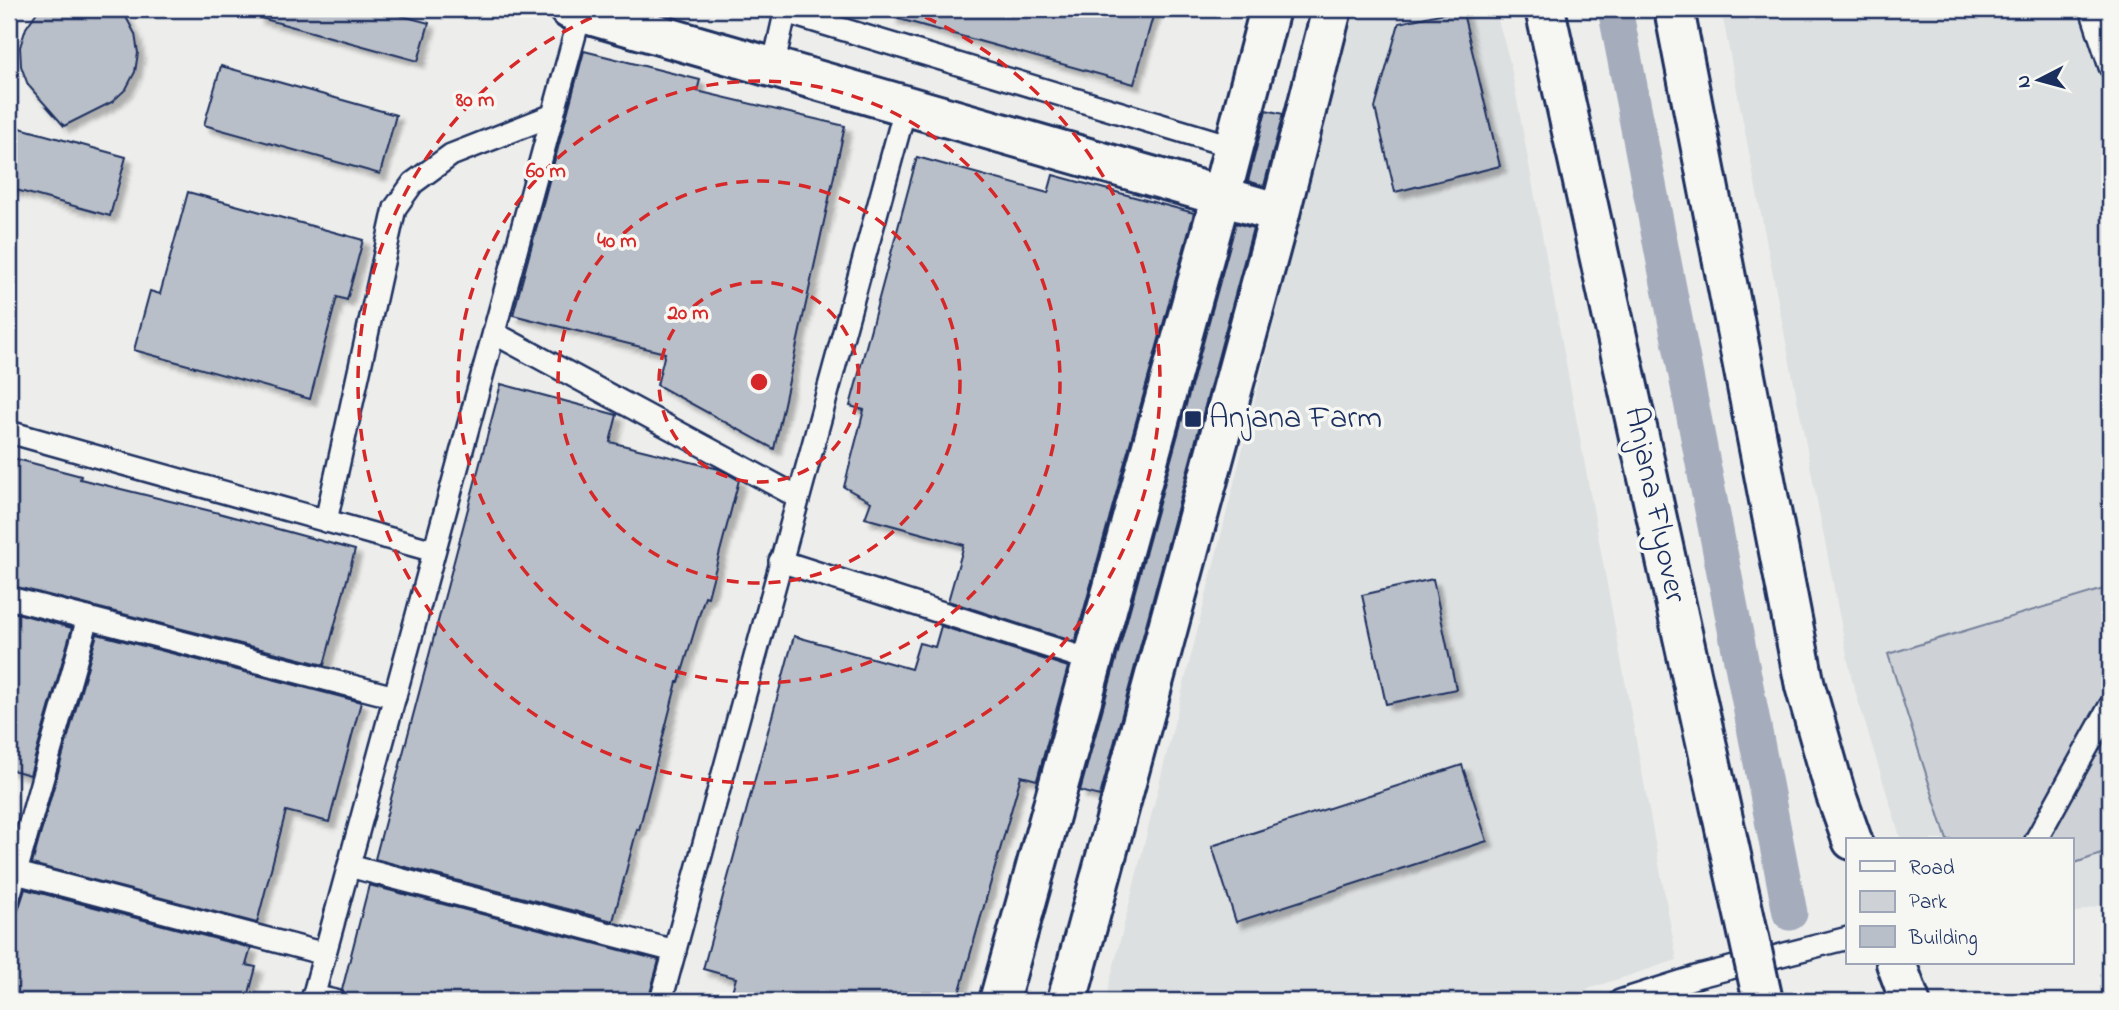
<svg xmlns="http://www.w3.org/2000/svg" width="2119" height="1010" viewBox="0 0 2119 1010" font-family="'Indie Flower',sans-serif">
<defs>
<filter id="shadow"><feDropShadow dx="6" dy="6" stdDeviation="2" flood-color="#0004"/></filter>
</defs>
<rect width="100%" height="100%" fill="#edeeec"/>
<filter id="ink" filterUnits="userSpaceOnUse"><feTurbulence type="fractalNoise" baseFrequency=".0143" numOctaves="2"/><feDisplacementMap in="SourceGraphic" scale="14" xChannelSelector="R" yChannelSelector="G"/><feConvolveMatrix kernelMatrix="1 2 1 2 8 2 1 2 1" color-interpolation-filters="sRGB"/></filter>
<g filter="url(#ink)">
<g fill="#dde0e1">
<polygon points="1352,9 1495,9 1510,62 1677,960 1551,1001 1105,1001"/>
<polygon points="1721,9 2110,9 2110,902 2072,914 2072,840 1901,840 1852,681"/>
</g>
<polygon fill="#ced2d7" stroke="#74809a" stroke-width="2" points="2110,587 2110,851 2072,864 2072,840 1947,840 1888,654"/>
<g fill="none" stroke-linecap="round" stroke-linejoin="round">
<polyline stroke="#a5acbc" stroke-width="35" points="1615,9 1790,913"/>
</g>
<g fill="#b9bfc8" stroke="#1b2f5e" stroke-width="2" filter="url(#shadow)">
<polygon points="39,9 116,9 126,17 135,34 138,53 135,72 126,89 112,102 64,126 28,85 21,66 20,47 26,28"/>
<polygon points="258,9 376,9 429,23 418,61 257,17"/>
<polygon points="893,9 1155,9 1134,84 892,17"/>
<polygon points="1462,9 1500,166 1395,192 1375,108 1399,23"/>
<polygon points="584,51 700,80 697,91 845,126 774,449 657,385 665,353 513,315"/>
<polygon points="221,66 396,115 380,174 204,125"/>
<polygon points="1266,110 1283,114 1264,186 1248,181"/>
<polygon points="9,125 126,157 110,216 9,188"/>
<polygon points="917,157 1048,193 1053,175 1194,213 1075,642 948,601 964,545 865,518 871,502 844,487 864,410 850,406"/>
<polygon points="188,192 363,240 347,300 337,297 310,399 134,350 150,291 160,294"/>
<polygon points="1236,223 1253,228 1100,796 1080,791"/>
<polygon points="501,384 617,415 610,442 719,469 739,480 708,597 705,596 679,682 677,682 639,830 637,829 613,921 375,859"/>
<polygon points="9,457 81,476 80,479 215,512 355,550 324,665 9,585"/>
<polygon points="1433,579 1456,689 1386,704 1362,595"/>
<polygon points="9,611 72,628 30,775 9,769"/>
<polygon points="941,626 1068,667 1037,780 1021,776 957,1001 729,1001 736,978 703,969 794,636 911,669 919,643 935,647"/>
<polygon points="97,634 361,702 329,822 286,811 257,923 32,864"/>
<polygon points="1462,765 1487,841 1236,922 1212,846"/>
<polygon points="369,885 659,960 648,1001 368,1001 347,996 342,990"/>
<polygon points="25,889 251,948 246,965 256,967 247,1001 9,1001 9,939"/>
</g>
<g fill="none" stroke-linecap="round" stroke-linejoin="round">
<g stroke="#1b2f5e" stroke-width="26">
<g id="lane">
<polyline points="2091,9 2110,67"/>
<polyline points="785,12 1234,147"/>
<polyline points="773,67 786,9"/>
<polyline points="494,333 798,497"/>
<polyline points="9,432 434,551"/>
<polyline points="326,521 395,208 413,183 451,155 553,115"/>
<polyline points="780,561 1093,661"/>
<polyline points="9,598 395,697"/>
<polyline points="2036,840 2110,706"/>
<polyline points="349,866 675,951"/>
<polyline points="9,871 325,954"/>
<polyline points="9,897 88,618"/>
<polyline points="313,996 335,1001"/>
<polyline points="312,1001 581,12"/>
<polyline points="661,1001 906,105"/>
<polyline points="1620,1001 1699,976 1848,938"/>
</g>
</g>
<g stroke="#1b2f5e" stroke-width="44">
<polyline id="street" points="569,9 1280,213"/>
</g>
<g stroke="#1b2f5e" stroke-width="44">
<g id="secondary">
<polyline points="1674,9 1805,686 1836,795 1852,840"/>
<polyline points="1896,963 1910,1001"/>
<polyline points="999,1001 1221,196 1270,9"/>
<polyline points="1067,1001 1280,213 1332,9"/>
</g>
</g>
<use href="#lane" stroke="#f6f6f2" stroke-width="21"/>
<use href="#street" stroke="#f6f6f2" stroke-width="38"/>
<use href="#secondary" stroke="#f6f6f2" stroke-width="38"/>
<g stroke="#1b2f5e" stroke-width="44" stroke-linecap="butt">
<polyline id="secondary-bridge" points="1545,9 1763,1001"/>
</g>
<use href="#secondary-bridge" stroke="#f6f6f2" stroke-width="38"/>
</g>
</g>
<g fill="none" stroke="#d62828" stroke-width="3.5" stroke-dasharray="12 9">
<circle cx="759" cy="382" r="100"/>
<circle cx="759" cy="382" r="201"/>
<circle cx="759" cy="382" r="301"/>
<path d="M906 9A401 401 0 1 1 612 9"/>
</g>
<rect fill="#1b2f5e" stroke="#f6f6f2" stroke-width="2.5" x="1184" y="410" width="18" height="18" rx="3.5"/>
<g text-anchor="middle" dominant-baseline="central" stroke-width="7" stroke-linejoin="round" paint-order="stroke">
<g font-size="32" fill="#1b2f5e" stroke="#f6f6f2" text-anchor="start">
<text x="1209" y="419">Anjana Farm</text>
</g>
<g font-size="32" fill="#1b2f5e" stroke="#f6f6f2">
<text transform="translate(1654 505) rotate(78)">Anjana Flyover</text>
</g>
</g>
<circle cx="759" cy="382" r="10" fill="#d62828" stroke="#f6f6f2" stroke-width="3.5"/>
<g font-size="21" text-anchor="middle" font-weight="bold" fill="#d62828" stroke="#f6f6f2" stroke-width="7" stroke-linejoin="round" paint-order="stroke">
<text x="475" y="106">80 m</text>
<text x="546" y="177">60 m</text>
<text x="617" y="247">40 m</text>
<text x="688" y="319">20 m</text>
</g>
<rect width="2119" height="1010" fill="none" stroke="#f6f6f2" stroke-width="35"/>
<rect x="18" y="18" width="2084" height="975" fill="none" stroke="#1b2f5e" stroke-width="2.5" filter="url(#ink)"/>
<rect x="1846" y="838" width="228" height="126" fill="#f6f6f2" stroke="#9ea6b7" stroke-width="2"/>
<rect x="1860" y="861" width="35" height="10" fill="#f6f6f2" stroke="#9ea6b7" stroke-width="2"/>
<text x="1909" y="874" font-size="21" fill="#1b2f5e">Road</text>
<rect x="1860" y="891" width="35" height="21" fill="#ced2d7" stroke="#9ea6b7" stroke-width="2"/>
<text x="1909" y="908" font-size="21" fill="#1b2f5e">Park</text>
<rect x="1860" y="926" width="35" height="21" fill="#b9bfc8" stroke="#9ea6b7" stroke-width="2"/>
<text x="1909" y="944" font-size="21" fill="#1b2f5e">Building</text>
<g transform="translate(2039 80) rotate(264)" stroke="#f6f6f2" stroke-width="5" paint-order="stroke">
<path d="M0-5L12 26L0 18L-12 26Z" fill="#1b2f5e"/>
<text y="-10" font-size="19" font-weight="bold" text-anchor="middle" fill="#1b2f5e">N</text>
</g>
</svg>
